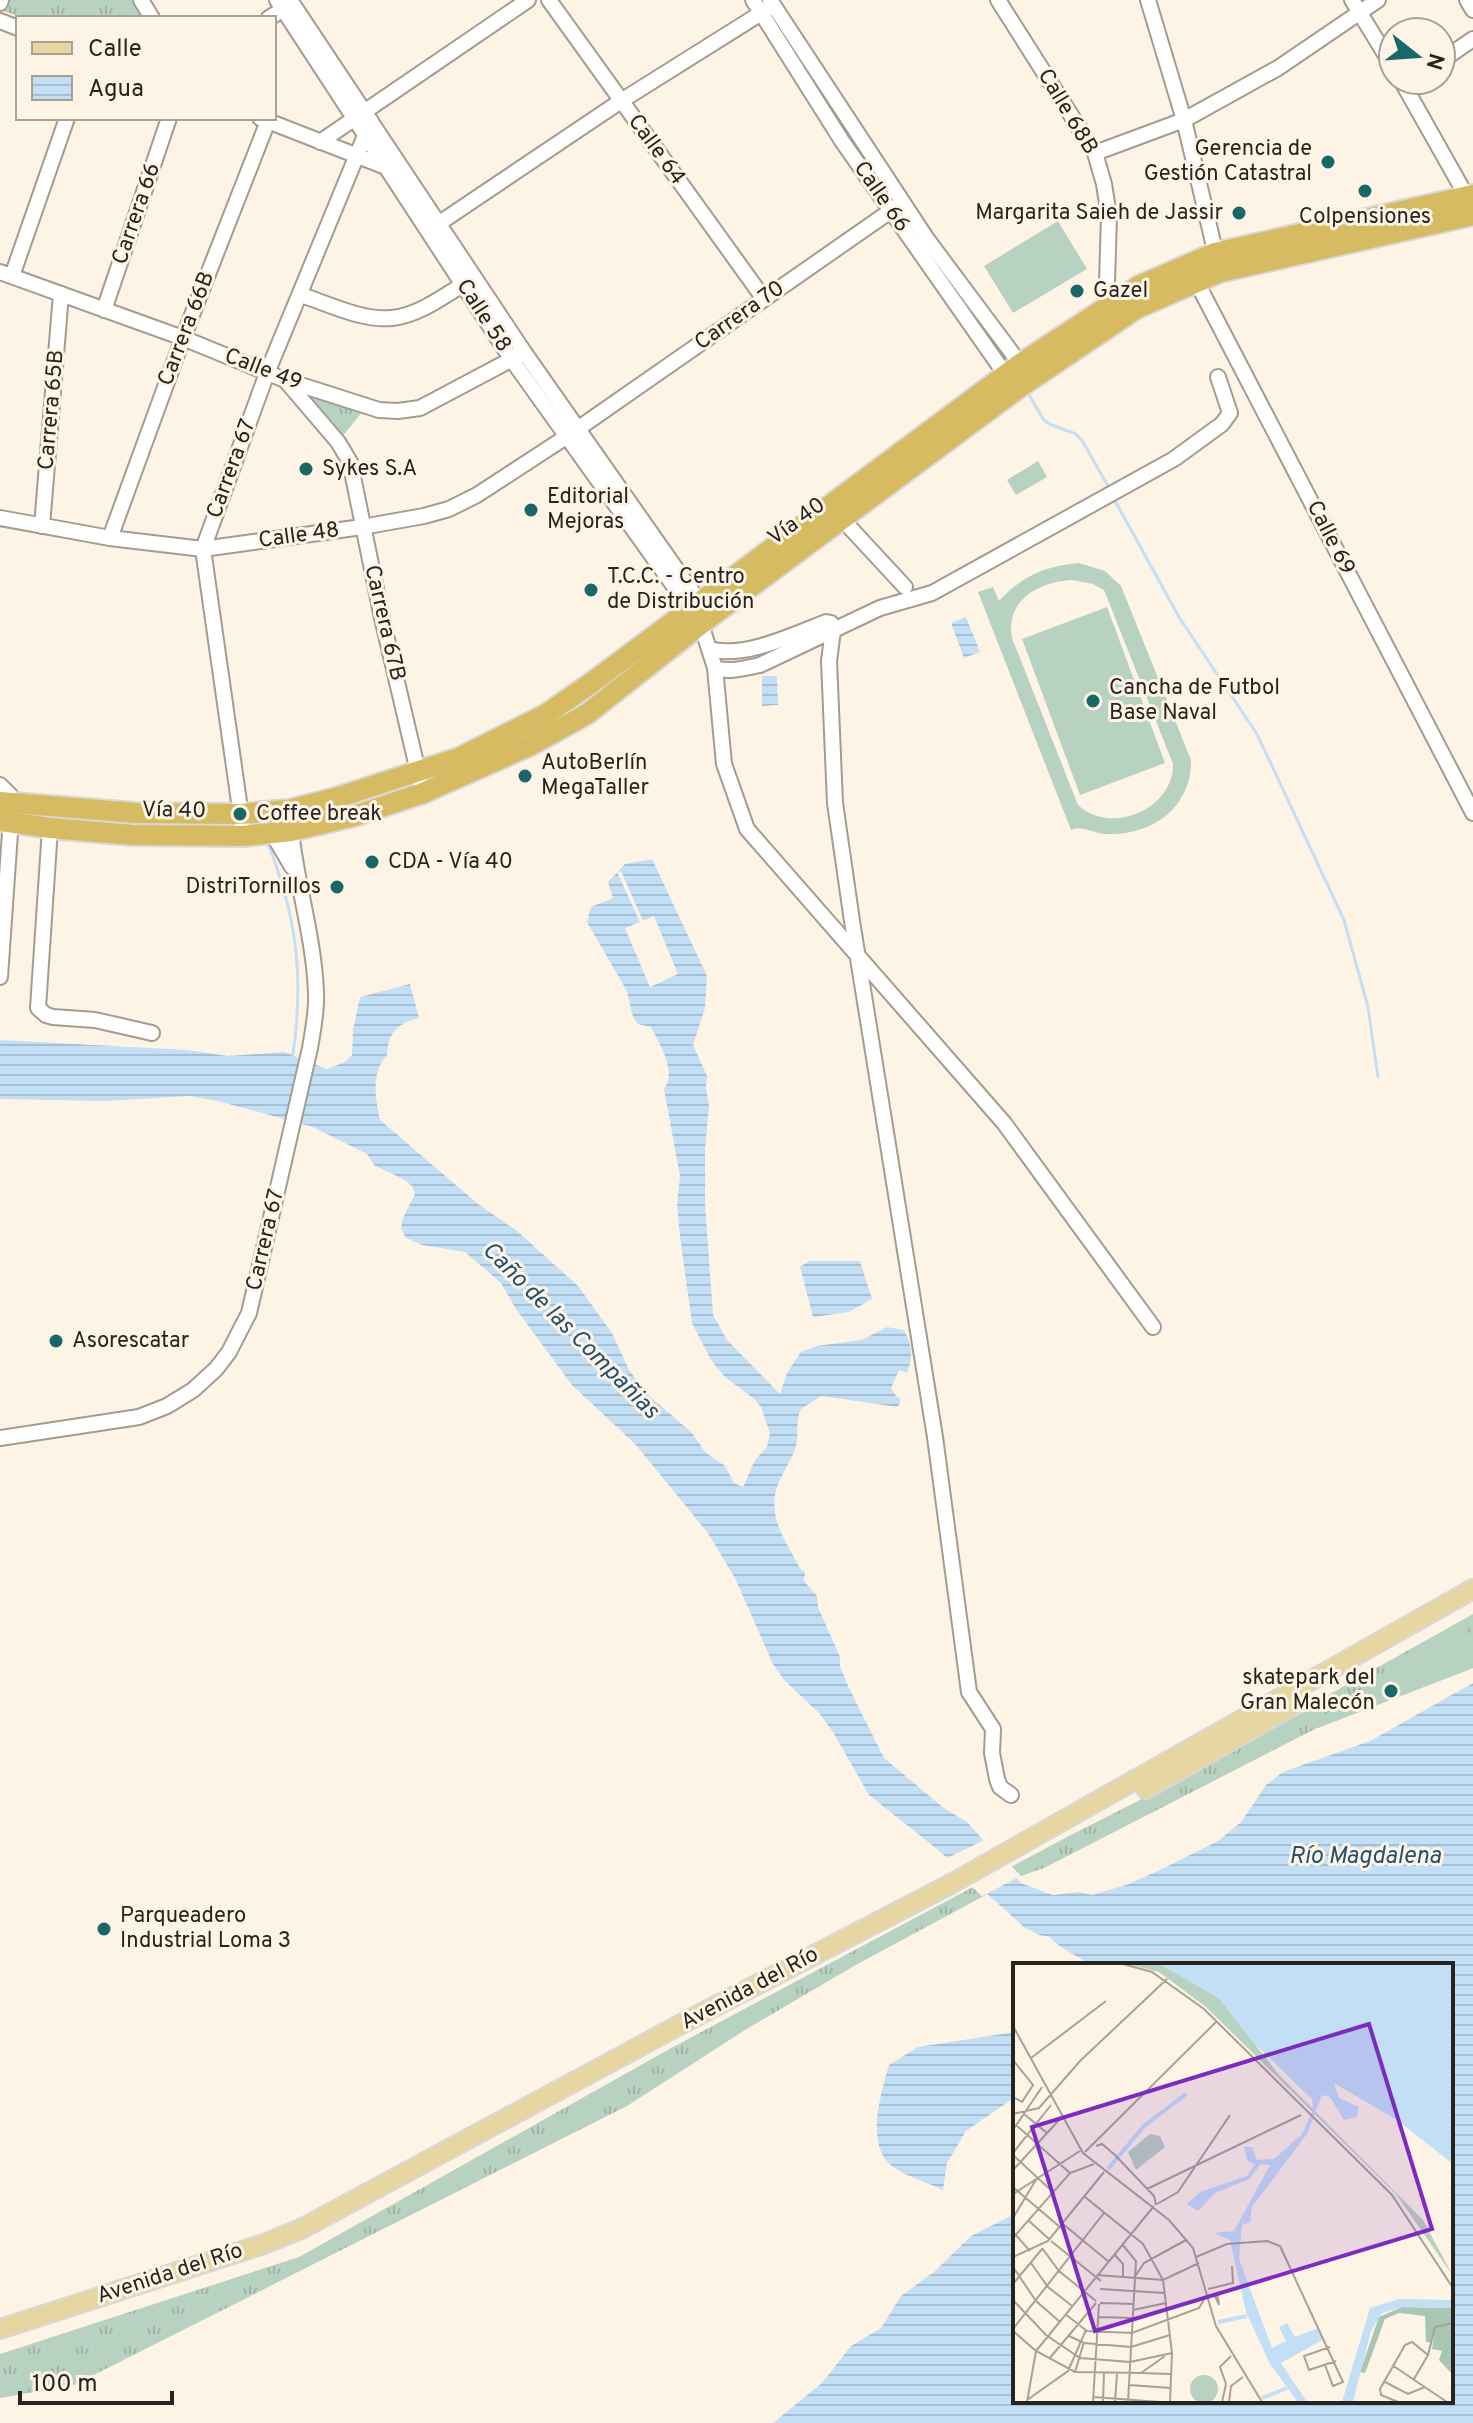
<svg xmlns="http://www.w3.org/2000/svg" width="1473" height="2423" viewBox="0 0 1473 2423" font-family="Overpass,sans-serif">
<defs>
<pattern id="grass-tufts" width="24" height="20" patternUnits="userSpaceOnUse" patternTransform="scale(2)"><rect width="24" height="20" fill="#b8d2c2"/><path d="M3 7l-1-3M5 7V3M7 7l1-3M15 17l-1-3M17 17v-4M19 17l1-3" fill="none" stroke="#9eb4a6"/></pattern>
<pattern id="water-rules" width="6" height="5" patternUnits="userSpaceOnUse" patternTransform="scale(2)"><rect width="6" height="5" fill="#c2dff6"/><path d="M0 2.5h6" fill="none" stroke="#a7bfd2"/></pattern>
</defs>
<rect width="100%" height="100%" fill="#fef4e6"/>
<g fill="url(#grass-tufts)">
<polygon points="8,0 132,0 144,18 23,18 4,11"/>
<polygon points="312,393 363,411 341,438 309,399"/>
<polygon points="1473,1614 1473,1668 1317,1728 1044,1868 1021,1876 854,1966 745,2030 627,2106 74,2385 0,2398 0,2354 299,2257 673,2047 1067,1837 1201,1769 1280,1722"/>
</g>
<g fill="#b8d2c2" fill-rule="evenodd">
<polygon points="1058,221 1087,269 1013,313 984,266"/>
<polygon points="1038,461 1047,477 1016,495 1007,480"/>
<path d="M1079,563L1105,571L1121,586L1191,760C1192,807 1152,836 1107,834C1094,834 1083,825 1071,830L978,592L993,587L999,601C1022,576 1045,566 1079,563ZM1072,580L1093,584L1104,590L1173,764C1174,809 1111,836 1078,805L1012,638C1005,600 1039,582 1072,580Z"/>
<polygon points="1107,607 1165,763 1080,795 1022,639"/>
<polygon points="1473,1631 1473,1668 1318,1728 1313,1721"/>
</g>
<g fill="url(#water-rules)">
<polygon points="966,617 980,652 964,658 951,623"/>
<polygon points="762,676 777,676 778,705 762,706"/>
<path d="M652,859L707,976L705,1008L693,1045L707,1076L706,1087L709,1106L705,1148V1204L713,1315L727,1340L780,1394L787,1373L801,1352L817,1346L862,1340L887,1327L903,1330C913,1343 913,1358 907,1373L899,1370L891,1388L896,1396L901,1400L898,1407L821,1396L801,1409C795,1421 799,1434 796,1447C791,1461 782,1473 777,1487C767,1518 787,1543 801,1570L805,1572L804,1581L817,1596L818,1607L840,1657V1666L848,1686L884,1758L945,1809L967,1822L1021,1883L1053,1895L1079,1892L1092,1895L1129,1884L1162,1869L1218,1841L1241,1822L1266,1785L1283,1772L1370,1741L1473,1683V2423H773L822,2383L851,2346L881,2328L901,2296L934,2272L971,2236L1015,2214V2401H1451V1965H1090C1078,1955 1059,1949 1050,1937L1039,1935L1024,1927L937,1849L869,1795L833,1732L819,1713L784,1680L773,1664L735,1578L708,1533L635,1444L572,1385L516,1309L501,1283L465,1252L422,1245L406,1238L401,1228L403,1218L415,1194L412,1186L405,1180L374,1165L367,1154L313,1127L218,1101L190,1096L104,1101L0,1099V1040L187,1050L228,1056L284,1052L327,1069L345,1062L352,1055L353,1030L360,997L410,984L419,1018C398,1023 388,1032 387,1055C371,1072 375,1098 380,1120L478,1204L517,1231L578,1286L612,1333L629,1370L646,1393L692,1433L705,1452L725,1466L734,1483L743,1487L755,1460L767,1447L770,1433L761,1407L753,1398L725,1377L711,1360L692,1323L680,1236L677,1205L680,1176L664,1089C677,1071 660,1045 651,1027L638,1024L633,1017L627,991L587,922L591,907L613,898L608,882L625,864Z"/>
<polygon points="809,1261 860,1261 872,1299 849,1312 813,1317 800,1267"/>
<path d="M1015,2032V2097L966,2131L947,2163L943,2190C929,2183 903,2175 892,2166C865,2144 881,2093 889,2065L918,2047Z"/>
</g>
<g fill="#fef4e6">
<polygon points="621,871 643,921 654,916 678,974 650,987 625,928 640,922 617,872"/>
<polygon points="988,1838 994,1848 1021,1876 982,1896 943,1860"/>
</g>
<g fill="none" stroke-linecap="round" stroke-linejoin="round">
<g stroke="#c2dff6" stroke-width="3">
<polyline points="1027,391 1043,419 1049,424 1076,434 1083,442 1109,488"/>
<polyline points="1114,499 1179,617 1257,734 1344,920 1368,1007 1378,1077"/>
<path d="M268,844C297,917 304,977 293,1054"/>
</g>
<g stroke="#a59c8f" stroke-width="18">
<g id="minor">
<polyline points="141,0 152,18"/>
<path d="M277,0L512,360L701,624L715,668C729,673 745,668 760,665L880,608L932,593L1174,459L1222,424L1230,413L1218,377"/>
<polyline points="290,0 524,352 705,610"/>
<polyline points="549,0 764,299"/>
<polyline points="753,0 842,141 1010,381"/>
<polyline points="770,0 927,239 1024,369"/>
<polyline points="998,0 1095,153 1104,184 1109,216 1106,314"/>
<polyline points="1148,0 1184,120 1217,259"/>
<polyline points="1352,0 1393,67"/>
<polyline points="1467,0 1473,10"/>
<polyline points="0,3 1,0"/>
<polyline points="269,18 290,5"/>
<polyline points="0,21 18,28"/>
<polyline points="1441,61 1473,39"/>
<polyline points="1401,80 1467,197"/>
<polyline points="260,118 386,167"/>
<polyline points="320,142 528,0"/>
<polyline points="1095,153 1184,120 1278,68 1378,0"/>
<polyline points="432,228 621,101 766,10"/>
<polyline points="0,272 183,338 285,380 379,410 398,411 420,408 518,356"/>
<polyline points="1193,275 1473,813"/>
<polyline points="12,276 67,118"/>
<path d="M301,295C329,304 362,321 392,318C420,315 447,294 470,280"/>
<polyline points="104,310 169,118"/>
<polyline points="286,381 338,442 350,462 382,618 423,793"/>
<polyline points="0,518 110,538 203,549 362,527 424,516 449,509 477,495 566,437 902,203"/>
<polyline points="842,519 905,587"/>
<polyline points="42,526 61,294"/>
<polyline points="110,538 183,338 268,121"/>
<polyline points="833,630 829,661 835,803 852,921 935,1437 969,1692 993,1729 992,1753 997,1779 1000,1787 1011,1795"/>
<path d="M709,649C743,659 793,635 826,622L831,623L833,630"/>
<polyline points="715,668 724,764 747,829 1004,1123 1153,1327"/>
<polyline points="0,785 10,795 12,804 0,977"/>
<polyline points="242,823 203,549 267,373 371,121"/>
<polyline points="50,828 38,1008 46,1015 53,1017 95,1020 152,1033"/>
<polyline points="272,833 292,867"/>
<path d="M0,1438L139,1417L167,1406L193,1390L216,1369L229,1352L249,1313L310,1048C313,1030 317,1011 316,993C314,935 295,880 290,822"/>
</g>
</g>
<g stroke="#d8d8d7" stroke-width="22">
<g id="major">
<polyline points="1146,1789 1301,1701"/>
<polyline points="0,2329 264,2244 303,2228 685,2022 949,1885 1473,1589"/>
</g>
</g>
<g stroke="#d8d8d7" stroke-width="24">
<g id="highway">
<polyline points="0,802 136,813 240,814 289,810 339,797 459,758 545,715 590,684 1020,364 1139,286 1215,253 1473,195"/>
<polyline points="0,821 50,828 133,835 243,836 291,831 354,816 423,793 531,745 587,714 710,617 1017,389 1137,308 1220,272 1473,215"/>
</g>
</g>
<use href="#minor" stroke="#fff" stroke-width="14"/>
<use href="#major" stroke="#e7d6a1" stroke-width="18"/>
<use href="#highway" stroke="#d7bb62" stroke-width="20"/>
</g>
<g fill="#196767" stroke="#fef4e6" stroke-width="3">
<circle cx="1328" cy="162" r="8"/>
<circle cx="1365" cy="191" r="8"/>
<circle cx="1239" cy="213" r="8"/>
<circle cx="1077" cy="291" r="8"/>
<circle cx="306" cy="469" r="8"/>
<circle cx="531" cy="510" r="8"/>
<circle cx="591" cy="590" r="8"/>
<circle cx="1093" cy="701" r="8"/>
<circle cx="525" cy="776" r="8"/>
<circle cx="240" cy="814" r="8"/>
<circle cx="372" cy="862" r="8"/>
<circle cx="337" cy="887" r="8"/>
<circle cx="56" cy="1341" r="8"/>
<circle cx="1391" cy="1691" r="8"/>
<circle cx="104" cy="1929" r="8"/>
</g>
<g text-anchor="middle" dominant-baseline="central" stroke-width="6" stroke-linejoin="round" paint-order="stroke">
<g font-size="22" fill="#27241f" stroke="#fef4e6">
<text transform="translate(1067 112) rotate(59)">Calle 68B</text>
<text transform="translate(656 150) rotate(54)">Calle 64</text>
<text transform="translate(881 197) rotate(55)">Calle 66</text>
<text transform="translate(137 214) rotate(-71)">Carrera 66</text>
<text transform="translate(483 316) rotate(57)">Calle 58</text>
<text transform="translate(740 316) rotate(-35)">Carrera 70</text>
<text transform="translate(187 329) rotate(-69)">Carrera 66B</text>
<text transform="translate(263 370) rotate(21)">Calle 49</text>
<text transform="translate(52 410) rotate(-85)">Carrera 65B</text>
<text transform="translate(232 469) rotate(-70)">Carrera 67</text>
<text transform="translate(797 522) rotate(-36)">Vía 40</text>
<text transform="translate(299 536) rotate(-8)">Calle 48</text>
<text transform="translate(1330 538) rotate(63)">Calle 69</text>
<text transform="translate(384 623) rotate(77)">Carrera 67B</text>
<text transform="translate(174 811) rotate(1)">Vía 40</text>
<text transform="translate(266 1240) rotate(-77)">Carrera 67</text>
<text transform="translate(750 1989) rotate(-28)">Avenida del Río</text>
<text transform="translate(170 2274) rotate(-18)">Avenida del Río</text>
</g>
<g font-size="22" fill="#27241f" stroke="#fef4e6" text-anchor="start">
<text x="1312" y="149" text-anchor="end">Gerencia de<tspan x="1312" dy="25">Gestión Catastral</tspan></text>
<text x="1223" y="213" text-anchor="end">Margarita Saieh de Jassir</text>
<text x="1365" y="217" text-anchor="middle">Colpensiones</text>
<text x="1093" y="291">Gazel</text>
<text x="322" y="469">Sykes S.A</text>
<text x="547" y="497">Editorial<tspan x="547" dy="25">Mejoras</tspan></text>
<text x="607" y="577">T.C.C. - Centro<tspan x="607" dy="25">de Distribución</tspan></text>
<text x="1109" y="688">Cancha de Futbol<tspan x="1109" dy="25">Base Naval</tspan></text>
<text x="541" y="763">AutoBerlín<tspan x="541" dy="25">MegaTaller</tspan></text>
<text x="256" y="814">Coffee break</text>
<text x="388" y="862">CDA - Vía 40</text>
<text x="321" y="887" text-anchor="end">DistriTornillos</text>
<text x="72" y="1341">Asorescatar</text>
<text x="1375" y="1678" text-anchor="end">skatepark del<tspan x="1375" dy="25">Gran Malecón</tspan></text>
<text x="120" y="1916">Parqueadero<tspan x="120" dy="25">Industrial Loma 3</tspan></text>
</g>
<g font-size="24" font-style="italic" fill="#235171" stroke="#fef4e6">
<text transform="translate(570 1331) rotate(45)">Caño de las Compañias</text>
<text x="1365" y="1857">Río Magdalena</text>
</g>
</g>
<g transform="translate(1013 1963)">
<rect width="440" height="440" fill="#fef4e6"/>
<path d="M115,1H147L206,35L266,112L410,257L440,313L383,231L193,44L146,9Z" fill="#b8d2c2"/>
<path d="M389,344L440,345V412L426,397L429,388L419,386L422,366L419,380L413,379L412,353L386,350L372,356L352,410L347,409L366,354Z" fill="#a7c7b4"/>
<path d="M137,171L147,173L152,184L123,207L115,189ZM177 426a14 14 0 1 1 28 0a14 14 0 1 1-28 0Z" fill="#b8d2c2"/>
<path d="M147,1H440V201L384,157L321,120L326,135L346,144L344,154L331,157L317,134L309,132L294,171L239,244L237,259L229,262L226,296L259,385L273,378L266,364L274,360L282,374L305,365L311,376L268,400L294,439H285L257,401L233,349L217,277L201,270L221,268L257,202L248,201L236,216L202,230L185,248L174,241L187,229L234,213L242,201L234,198L231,184H239L244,197L261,196L289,171L300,147L299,136L239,78L206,35ZM386,336L440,337V345L389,344L369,350L358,368L340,439H329L357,345Z" fill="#c2dff6"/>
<path fill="none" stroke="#c2dff6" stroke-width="4" d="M283,1L318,23L440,132M363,1L412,30L440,39M95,206L131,163L173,131M205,359L234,353M249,435L274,425"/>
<path fill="none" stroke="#a8a196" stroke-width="2" d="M110,1L139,9L191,46L379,232L440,325M0,63L70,190L156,257L180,285L203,363L249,439M18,95L93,38M0,97L20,122L9,139L0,134M0,151L26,145L67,98L154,16M11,151L34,170M3,162L57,210M0,167L29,124M83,183L89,181L102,192L141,233L143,242M72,189L203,59M0,190L38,142M0,192L40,229M0,207L47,156M0,224L48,265M134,226L288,152M0,231L67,188M72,234L130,281L150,317L159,390L157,439M144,241L165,229L217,152M0,255L24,215M16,258L36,276M50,261L96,299M0,269L17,288M0,275L57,210L81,201M38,278L88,318M109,281L123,298L115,439M29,285L46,308L83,338M101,291L110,301V314M0,294L35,278L91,209M183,294L214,281L254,278L267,283L330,419L320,423L312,402M18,300L35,324L59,343M0,304L23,338L47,359M84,312L150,317L186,300M123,312L131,300L173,277M0,321L29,286M87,326L152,330M195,326L220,320L219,303M201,331L206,342L204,330M0,337L33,372L67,395L117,399L159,390M87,340L121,341M120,347L153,340M52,351L74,368L119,370L186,345L193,333L218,327M86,354L120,355M0,366L91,250M0,368L23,388L62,409L128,410L152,393M56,373L71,380L118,384L157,372M317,384L291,393L296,407L323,398M415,392L422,364L440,360M36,396L83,340M379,402L434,439M62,409L71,379M128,410L158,411M372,419L395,431L412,424M116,422L158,425M81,434L147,439M14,437L55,408L73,367M14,439L23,388L141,243M80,439L86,341M90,439L91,410M102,439L104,411M209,439L213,421L207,404L218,393M216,439L218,423L230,414M385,439L368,432L367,426L392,382L399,379L415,392L401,416"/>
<path fill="#7b2cbf" fill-opacity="0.15" stroke="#7b2cbf" stroke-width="4" d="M356,61L419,266L82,368L19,164Z"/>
<rect width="440" height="440" fill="none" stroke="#27241f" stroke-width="4"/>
</g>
<rect x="16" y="16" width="260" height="104" fill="#fef4e6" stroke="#a8a196" stroke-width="2"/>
<rect x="32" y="42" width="40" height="12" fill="#e7d6a1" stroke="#a8a196" stroke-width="2"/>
<text x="88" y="56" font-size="24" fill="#27241f">Calle</text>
<rect x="32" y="76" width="40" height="24" fill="url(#water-rules)" stroke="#a8a196" stroke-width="2"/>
<text x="88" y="96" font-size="24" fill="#27241f">Agua</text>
<g transform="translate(1417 56) rotate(107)"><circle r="38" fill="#fef4e6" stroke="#a8a196" stroke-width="2"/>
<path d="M0-6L14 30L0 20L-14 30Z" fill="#196767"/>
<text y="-12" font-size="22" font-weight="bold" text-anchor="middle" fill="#27241f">N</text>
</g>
<path d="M20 2391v12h152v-12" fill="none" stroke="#27241f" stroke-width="4"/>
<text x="32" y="2391" font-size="24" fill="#27241f" stroke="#fef4e6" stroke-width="6" paint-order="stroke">100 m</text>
</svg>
